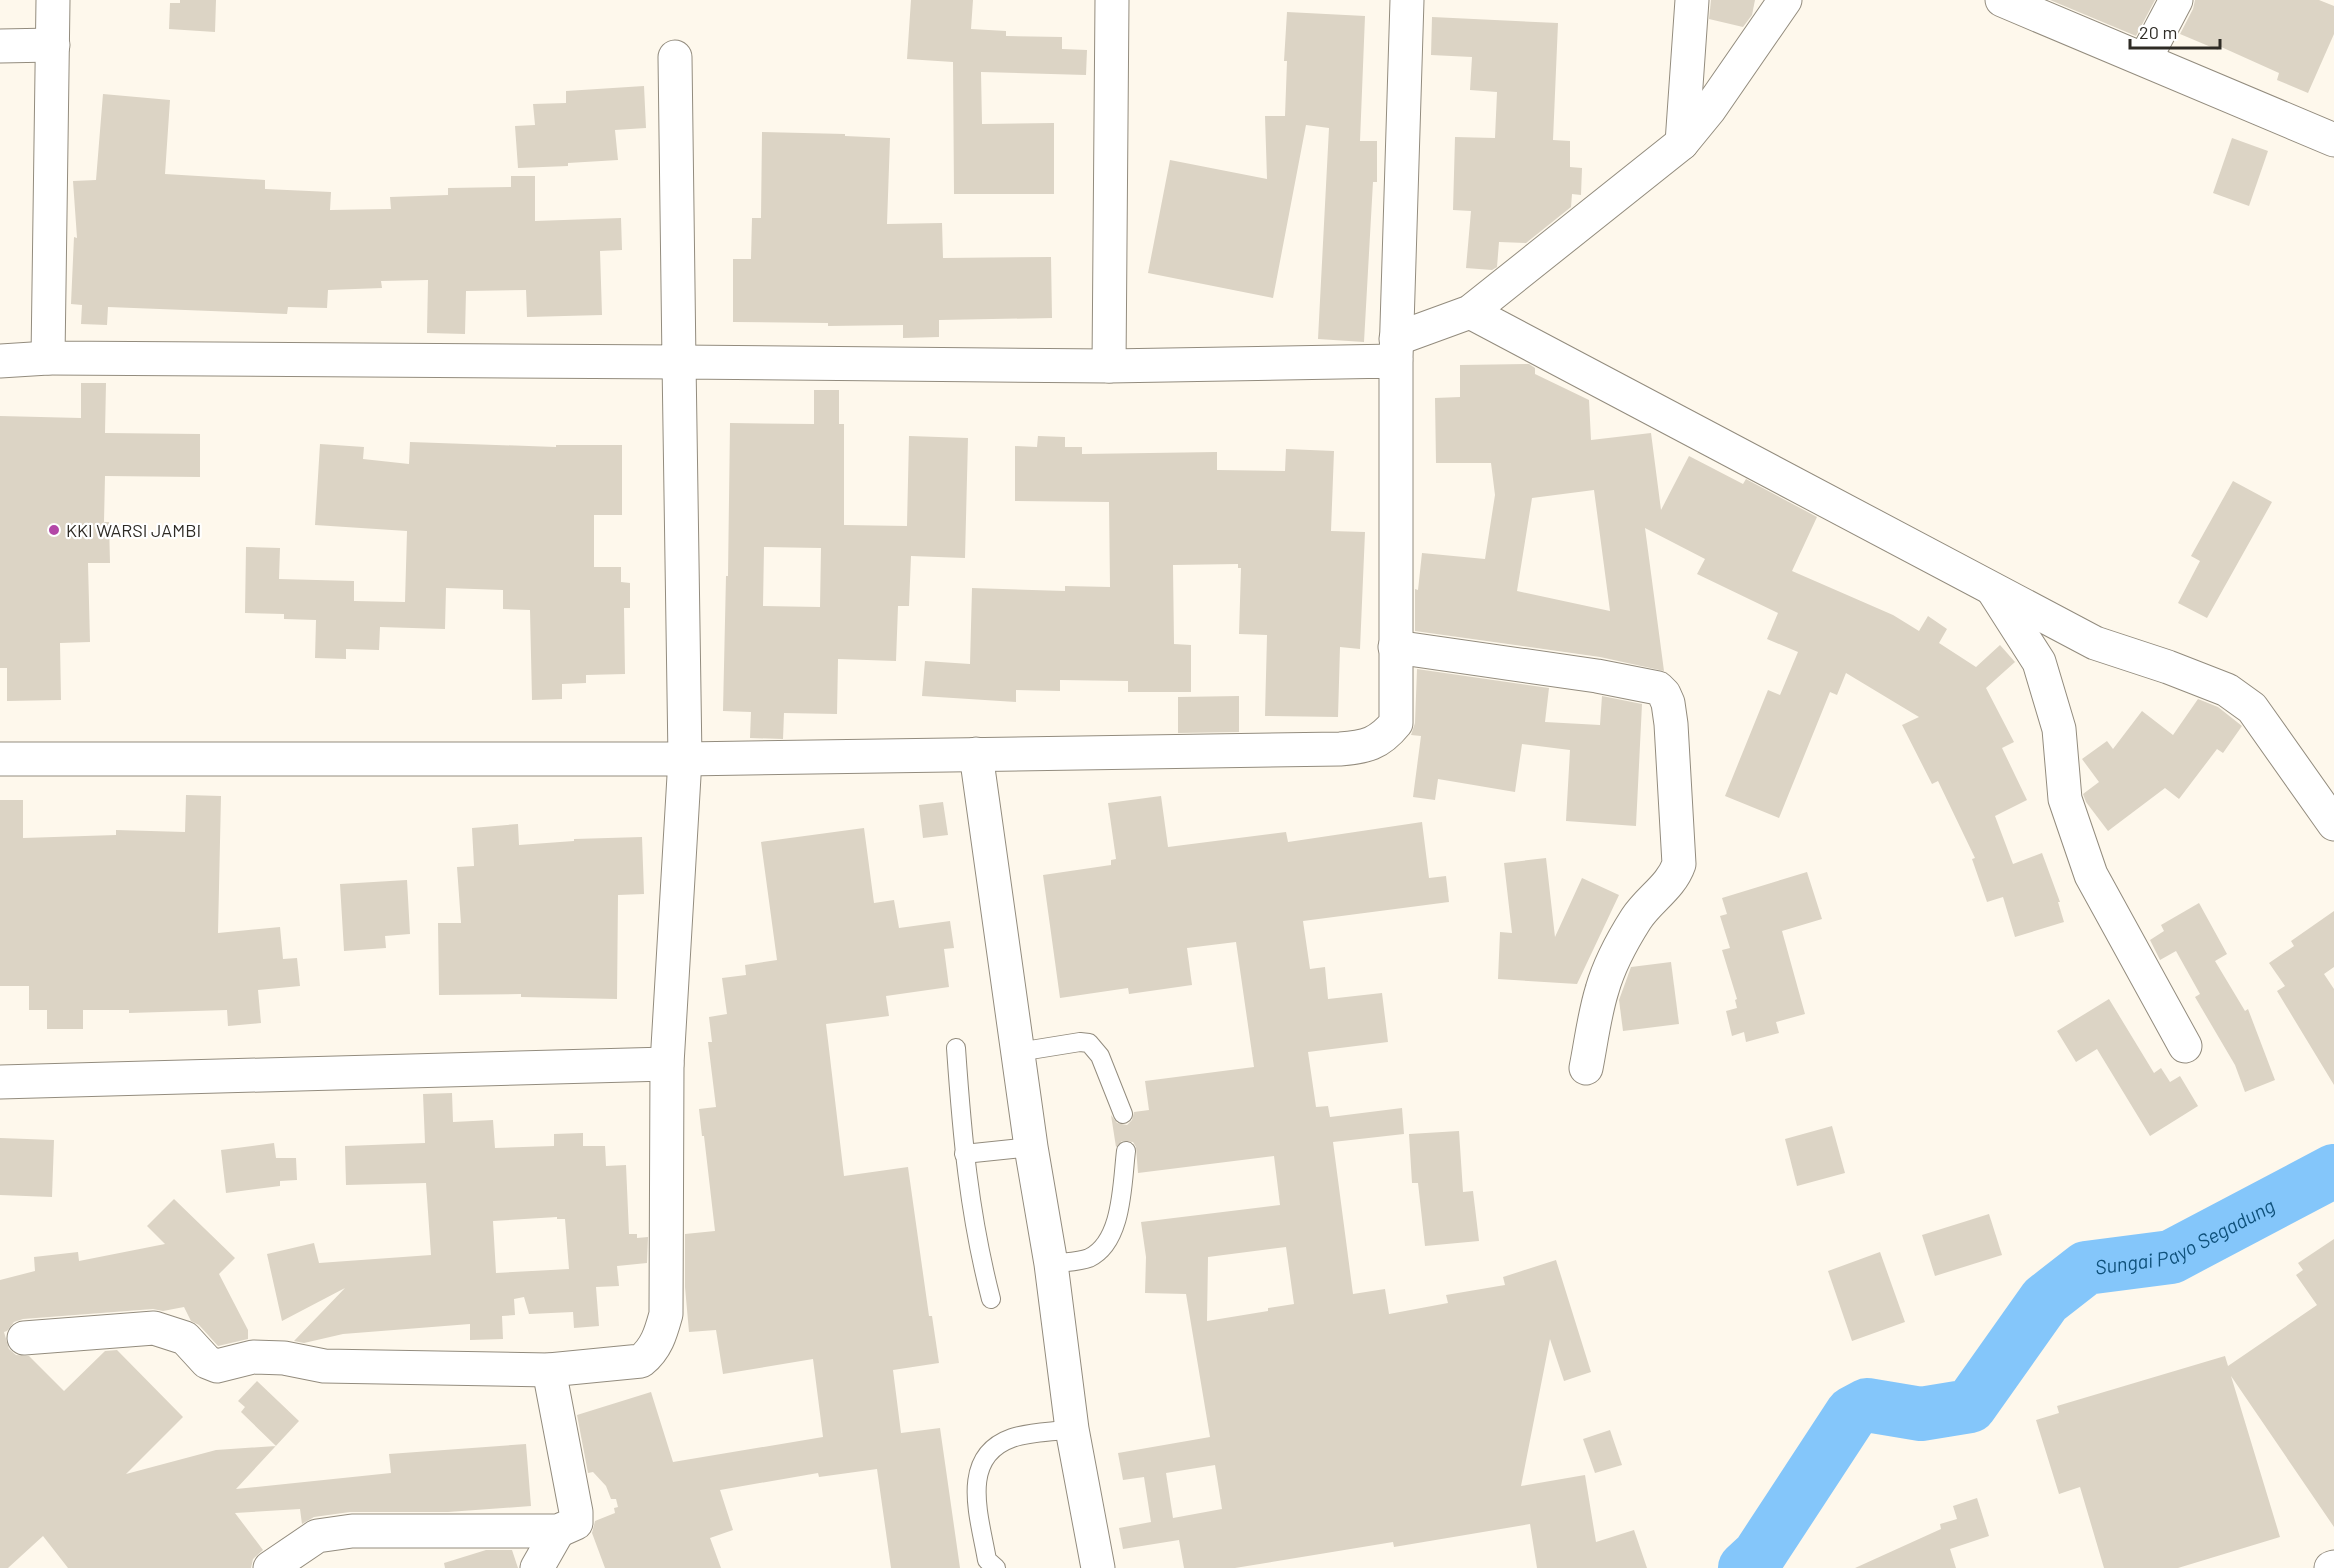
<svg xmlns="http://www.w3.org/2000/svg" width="2334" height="1568" viewBox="0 0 2334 1568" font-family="Barlow,sans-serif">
<rect width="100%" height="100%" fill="#fef8ec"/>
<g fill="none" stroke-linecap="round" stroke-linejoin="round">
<path stroke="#84c6fa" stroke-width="54" id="s1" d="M1745,1568L1759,1555L1852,1413L1867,1405L1921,1414L1970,1406L2045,1300L2086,1268L2171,1257L2334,1171"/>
</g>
<g fill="#dcd4c5" fill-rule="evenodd">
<polygon points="180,0 216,0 215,32 169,29 170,3 180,3"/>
<polygon points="911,0 973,0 971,29 1006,31 1006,36 1062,37 1062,49 1087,50 1086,75 981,72 982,124 1054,123 1054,194 954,194 953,62 907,59"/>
<polygon points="1711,0 1755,0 1752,15 1743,27 1709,19"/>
<polygon points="2050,0 2155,0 2136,36"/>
<polygon points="2195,0 2319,0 2334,6 2334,34 2308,93 2277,80 2279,73 2219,46 2218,50 2180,34 2193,9"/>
<polygon points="1287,12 1365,16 1360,141 1377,141 1377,182 1373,182 1364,342 1318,339 1329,128 1306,125 1273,298 1148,273 1170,160 1267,179 1265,116 1285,116 1287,61 1284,61"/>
<polygon points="1432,17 1558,23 1553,140 1570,141 1570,167 1582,168 1581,195 1572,194 1571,207 1526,243 1499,242 1497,267 1492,270 1466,268 1471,211 1453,210 1455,137 1495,138 1497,92 1470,90 1472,57 1431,55"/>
<polygon points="644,86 646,128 615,130 618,160 568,163 568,166 518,168 515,126 535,125 533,104 566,103 566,91"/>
<polygon points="103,94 170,100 165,174 265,180 265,189 331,192 330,210 391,209 390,197 448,195 448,188 511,187 511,176 535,176 535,221 621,218 622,250 600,251 602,315 527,317 526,290 466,291 465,334 427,333 428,280 381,281 382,288 328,290 327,308 288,307 287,314 108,307 107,325 81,324 82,305 71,304 74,237 77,238 73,181 96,180"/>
<polygon points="762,132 845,134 845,136 890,138 887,224 942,223 943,258 1051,257 1052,318 939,320 939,337 903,338 903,325 828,326 828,323 733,322 733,259 751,259 752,218 761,218"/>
<polygon points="2232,138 2268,151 2249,206 2213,193"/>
<path d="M1529,364L1535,368V374L1589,400L1591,440L1651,433L1661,510L1689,456L1743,484L1746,479L1817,517L1792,571L1893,615L1919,631L1928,616L1947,629L1939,643L1976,667L2000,645L2015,662L1986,688L2014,742L2002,748L2027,800L1995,816L2013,864L2042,853L2060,902H2058L2064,922L2015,937L2003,897L1987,902L1972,859L1975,858L1938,781L1932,784L1902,725L1919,717L1846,673L1837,695L1830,692L1779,818L1725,796L1768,690L1780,695L1798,652L1767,639L1778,613L1697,574L1705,559L1645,528L1664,671L1600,657L1415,631V589L1418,590L1422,553L1485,559L1495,495L1491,463H1436L1435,398L1460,397V365ZM1594,490L1610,611L1517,591L1532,498Z"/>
<polygon points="81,383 106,383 105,433 200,434 200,477 105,476 104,522 109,522 110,563 88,563 90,642 60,643 61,700 7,701 7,668 0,668 0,416 81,418"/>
<path d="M814,390H839V424H844V525L907,526L909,436L968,438L965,558L911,556L909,606H898L896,661L838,659L837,714L784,713L783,739L750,738L751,712L723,711L726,576H728L730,423L814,424ZM764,547L821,548L820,607L763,606Z"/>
<polygon points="1038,436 1065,437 1065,447 1082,447 1082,454 1217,452 1217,470 1285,471 1286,449 1334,451 1331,531 1365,532 1360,649 1340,647 1338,717 1265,716 1267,635 1239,634 1241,568 1238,568 1238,564 1173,565 1174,644 1191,645 1191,692 1128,692 1128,681 1060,680 1060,691 1016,690 1016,702 922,696 925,661 970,664 972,588 1065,591 1065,586 1110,587 1109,502 1015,501 1015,446 1037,447"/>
<polygon points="410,442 556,447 556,445 622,445 622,515 594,515 594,567 621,567 621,582 630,583 630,608 624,608 625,674 586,675 586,683 562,684 562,699 532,700 530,610 503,609 503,590 446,588 445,629 380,627 379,650 346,649 346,659 315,658 316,620 284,619 284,614 245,613 246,547 280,548 279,579 354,581 354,601 405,602 407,531 315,525 320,444 364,447 363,459 409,464"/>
<polygon points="2233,481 2272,502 2207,618 2178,603 2200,561 2191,556"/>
<polygon points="1417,669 1549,688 1545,722 1600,725 1602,696 1642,704 1636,826 1566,821 1570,750 1522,744 1515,792 1438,779 1435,800 1413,797 1421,736 1411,735 1415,723"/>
<polygon points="1239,696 1239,732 1178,733 1178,697"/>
<polygon points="2198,699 2218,707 2242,726 2223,753 2217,749 2179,799 2165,788 2108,831 2086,802 2083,794 2099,782 2082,759 2107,741 2113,749 2142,711 2173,735"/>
<polygon points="186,795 221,796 218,933 280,927 283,959 297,958 300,986 258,990 261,1023 228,1026 227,1010 129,1013 129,1010 83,1010 83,1029 47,1029 47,1010 29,1010 29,986 0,986 0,800 23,800 23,838 116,835 116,830 185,832"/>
<path d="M1161,796L1168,847L1286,832L1288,842L1422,822L1429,878L1446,876L1449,902L1303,921L1310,969L1325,967L1328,999L1382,993L1388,1042L1308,1052L1316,1107L1328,1106L1330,1117L1402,1108L1404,1134L1333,1142L1353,1294L1385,1289L1389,1314L1448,1303L1446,1295L1505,1285L1503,1277L1556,1260L1591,1372L1564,1381L1550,1339L1521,1486L1585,1475L1596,1542L1634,1530L1647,1568H1537L1530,1524L1394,1547L1393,1542L1235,1568H1184L1179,1540L1123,1549L1119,1528L1151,1522L1144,1477L1123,1480L1118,1453L1210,1437L1186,1294L1145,1293L1146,1257L1141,1222L1280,1205L1274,1156L1138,1173L1136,1147L1133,1142L1122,1141L1116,1147L1111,1115L1117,1123L1127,1125L1132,1120L1134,1112L1149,1110L1145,1081L1254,1067L1236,942L1187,948L1192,985L1129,994L1128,988L1060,998L1043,875L1111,865V860L1116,859L1108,803ZM1286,1247L1294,1304L1268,1308V1311L1207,1321L1208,1257ZM1215,1465L1222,1509L1173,1518L1166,1473Z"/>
<polygon points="943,802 948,835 923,838 919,805"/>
<polygon points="518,824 519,845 574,841 574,839 642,837 644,894 618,895 617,999 521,997 521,994 439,995 438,923 461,923 457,867 474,866 472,828"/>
<polygon points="864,828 874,903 894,900 899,928 950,921 954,948 944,949 949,987 886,996 889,1016 826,1024 844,1176 908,1167 929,1316 932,1316 939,1363 893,1370 901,1433 940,1428 960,1568 891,1568 877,1469 819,1477 818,1473 720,1490 733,1530 710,1538 721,1568 605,1568 592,1533 595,1521 615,1513 614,1508 618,1507 616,1499 611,1499 606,1486 593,1472 588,1473 577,1415 651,1392 673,1462 823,1437 813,1359 723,1374 716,1330 689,1332 685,1287 685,1234 715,1231 704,1136 702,1136 699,1109 716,1107 708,1042 712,1042 709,1017 727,1014 722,978 746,975 745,965 777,960 761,842"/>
<polygon points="1546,858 1555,937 1582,878 1619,895 1577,984 1498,979 1500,932 1512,933 1504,863"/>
<polygon points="1807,872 1822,919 1782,931 1805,1014 1776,1022 1779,1033 1746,1042 1744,1032 1732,1036 1726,1011 1737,1008 1735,1000 1737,999 1722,950 1730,948 1720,916 1727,914 1722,898"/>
<polygon points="407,880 410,934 385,936 386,948 344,951 340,884"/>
<polygon points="2199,903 2227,954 2215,961 2245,1011 2248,1009 2275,1080 2245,1092 2235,1065 2195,997 2200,994 2176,951 2160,960 2150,940 2164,931 2161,925"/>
<polygon points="2334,911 2334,967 2324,974 2334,989 2334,1085 2277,991 2285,986 2269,963 2294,946 2291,941"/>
<polygon points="1671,962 1679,1024 1623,1031 1619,1000 1631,967"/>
<polygon points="2109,999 2154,1073 2161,1068 2170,1082 2180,1076 2198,1106 2150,1136 2097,1049 2076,1062 2057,1031"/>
<path d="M452,1093L453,1122L493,1120L495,1148L554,1146V1134L583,1133V1146H605L606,1166L626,1165L629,1234H637V1238L648,1237L647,1263L617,1266L619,1286L596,1287L599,1326L574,1328L573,1312L529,1314L524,1297L514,1299L515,1315L502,1316L503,1339L470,1340V1324L343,1334L304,1343L294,1341L345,1288L282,1321L267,1254L314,1243L319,1263L431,1255L426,1183L346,1185L345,1146L425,1143L423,1094ZM557,1217V1219H565L569,1269L496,1273L493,1221Z"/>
<polygon points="1832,1126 1845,1173 1797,1186 1785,1139"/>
<polygon points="1459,1131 1463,1192 1473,1191 1479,1241 1425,1246 1418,1183 1412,1183 1409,1134"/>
<polygon points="0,1138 54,1140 52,1197 0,1195"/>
<polygon points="274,1143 276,1158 296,1158 297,1180 280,1181 280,1186 226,1193 221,1150"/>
<polygon points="174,1199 235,1258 219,1274 248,1330 248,1339 218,1346 199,1325 191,1321 184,1307 163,1311 153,1309 23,1319 14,1322 7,1331 4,1332 9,1349 16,1355 29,1356 64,1391 105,1351 117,1350 183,1417 126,1474 216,1450 276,1446 241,1412 245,1407 238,1401 257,1381 299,1421 236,1489 391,1473 389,1454 526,1444 531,1506 448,1512 350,1512 314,1517 302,1524 300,1509 235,1513 263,1550 253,1559 251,1568 68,1568 43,1536 8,1568 0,1568 0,1280 35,1271 34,1257 78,1252 79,1261 165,1244 147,1226"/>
<polygon points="1989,1214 2002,1255 1935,1276 1922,1235"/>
<polygon points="2334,1239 2334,1527 2231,1376 2280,1537 2178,1568 2104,1568 2080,1487 2059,1494 2036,1420 2059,1413 2057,1406 2225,1356 2228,1366 2317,1305 2296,1275 2303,1270 2298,1263"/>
<polygon points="1880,1252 1905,1322 1852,1341 1828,1271"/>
<polygon points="1610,1430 1622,1465 1595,1473 1583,1439"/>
<polygon points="1977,1498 1989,1536 1950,1549 1956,1568 1855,1568 1941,1529 1940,1524 1957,1519 1953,1506"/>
<polygon points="486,1550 512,1550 518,1568 445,1568 444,1563"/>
</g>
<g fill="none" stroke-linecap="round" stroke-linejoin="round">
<g stroke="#938c7e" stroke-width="20">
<g id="lane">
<path d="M956,1048C962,1135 969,1214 991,1299"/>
<polyline points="1018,1052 1080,1042 1089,1043 1100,1056 1123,1114"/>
<polyline points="964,1154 1031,1147"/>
<path d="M1051,1264C1063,1262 1079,1262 1089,1258C1123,1242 1122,1183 1126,1151"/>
<path d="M996,1568L987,1560C980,1518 958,1457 1012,1438C1029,1432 1053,1432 1072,1429"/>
</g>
</g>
<g stroke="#938c7e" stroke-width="35">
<g id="street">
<polyline points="53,0 48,358 679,362 675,57"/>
<polyline points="2002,0 2334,140"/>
<polyline points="0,46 53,45"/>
<polyline points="2145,59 2176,0"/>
<polyline points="1682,143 1692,0"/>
<polyline points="1470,312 2095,643 2168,667 2227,690 2252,708 2334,824"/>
<polyline points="1396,339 1470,312 1682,143 1709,110 1785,0"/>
<polyline points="1396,358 1407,0"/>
<polyline points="0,361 48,358"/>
<polyline points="1993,590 2039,662 2059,729 2065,799 2091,875 2185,1046"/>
<path d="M1395,647L1597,676L1658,688L1664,694L1668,703L1671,724L1679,864C1671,887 1649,899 1636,919C1622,941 1609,965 1602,990C1594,1016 1591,1043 1586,1068"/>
<path d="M0,759H685L667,1064L666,1314C661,1332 657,1348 641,1361L549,1370L324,1366L284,1358L253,1357L217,1366L207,1362L185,1338L154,1328L24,1338"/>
<polyline points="0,1082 667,1064"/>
<polyline points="270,1568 317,1536 352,1531 558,1531 576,1523 576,1512 549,1370"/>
<polyline points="537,1568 558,1531"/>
</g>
</g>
<g stroke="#938c7e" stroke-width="35">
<g id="secondary">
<path d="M1396,361V723C1379,744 1366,747 1340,749L685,759L679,362L1109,366Z"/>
<polyline points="1109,366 1112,0"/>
<polyline points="976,754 1031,1147 1051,1264 1072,1429 1098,1568"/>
<polyline points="2331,1568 2334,1567"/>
</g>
</g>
<use href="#lane" stroke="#fff" stroke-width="18"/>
<use href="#street" stroke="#fff" stroke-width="33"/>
<use href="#secondary" stroke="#fff" stroke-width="33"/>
</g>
<circle fill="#b347a7" stroke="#fff" stroke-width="2" cx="54" cy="530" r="6"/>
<g text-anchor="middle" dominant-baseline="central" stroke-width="4.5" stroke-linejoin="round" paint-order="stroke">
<g font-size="18" fill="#2e2b25" stroke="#fff" text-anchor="start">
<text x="66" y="530">KKI WARSI JAMBI</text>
</g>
<g font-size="20" font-style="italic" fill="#0f517b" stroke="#fff">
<text stroke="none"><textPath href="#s1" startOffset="597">Sungai Payo Segadung</textPath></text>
</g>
</g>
<path d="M2130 39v9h90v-9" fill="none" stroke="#2e2b25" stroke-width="3"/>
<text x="2139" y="39" font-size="18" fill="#2e2b25" stroke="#ffffff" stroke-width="4.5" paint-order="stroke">20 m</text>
</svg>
